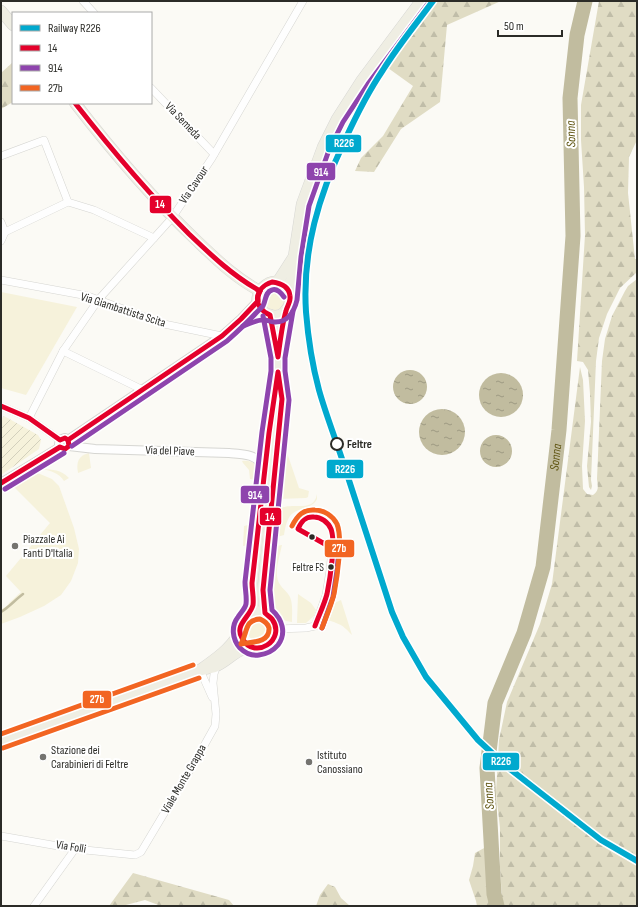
<svg xmlns="http://www.w3.org/2000/svg" width="638" height="907" viewBox="0 0 638 907" font-family="'Sofia Sans Condensed',sans-serif">
<defs>
<pattern id="forest-firs" width="22" height="20" patternUnits="userSpaceOnUse"><rect width="22" height="20" fill="#e0dcc4"/><path d="M5 1l3.5 6h-7zM16 11l3.5 6h-7z" fill="#c0bda8"/></pattern>
<pattern id="garden-furrows" width="10" height="10" patternUnits="userSpaceOnUse"><rect width="10" height="10" fill="#f6f2db"/><path d="M-1 1l2-2M0 10L10 0M9 11l2-2" fill="none" stroke="#d3d0bc"/></pattern>
<pattern id="water-ripples" width="26" height="14" patternUnits="userSpaceOnUse"><rect width="26" height="14" fill="#c1bc9f"/><path d="M2 4q2-2 4 0t4 0M15 11q2-2 4 0t4 0" fill="none" stroke="#9d9982"/></pattern>
</defs>
<rect width="100%" height="100%" fill="#fbfaf5"/>
<g fill="#f6f2db">
<circle cx="275" cy="299" r="11"/>
<polygon points="1,292 77,307 26,395 1,388"/>
<polygon points="282,438 299,488 309,491 308,497 306,498 278,499 276,498"/>
<path d="M89,453L91,468L78,473C76,462 78,456 89,453Z"/>
<path d="M242,461C250,460 257,463 260,470L254,544L243,546L244,526L252,524L257,480L250,479L249,470L243,463Z"/>
<path d="M42,469C54,470 60,469 69,478L64,481C59,473 51,471 42,469Z"/>
<polygon points="32,472 40,474 52,479 59,486 74,528 79,549 78,563 71,581 61,595 44,606 20,617 1,624 1,610 8,605 9,603 21,592 6,576 50,523 11,484"/>
<path d="M317,494V499C313,509 297,507 290,516C286,522 285,529 284,535L270,539L275,512C289,498 313,516 317,494Z"/>
<path d="M282,545C280,554 276,567 277,576C278,587 286,589 290,597C293,604 292,614 292,622L286,621L277,615L271,609L266,599L270,547Z"/>
<polygon points="298,594 311,603 316,610 314,616 306,623 297,623"/>
<path d="M341,600L352,635C347,630 343,625 336,623C332,621 328,621 324,617C325,606 332,604 341,600Z"/>
<circle cx="258" cy="630" r="11"/>
</g>
<g fill="url(#forest-firs)">
<polygon points="438,1 501,1 447,25 440,102 401,129 374,172 355,171 361,158 383,136 413,86 388,68"/>
<polygon points="599,1 637,1 637,140 629,157 628,193 635,259 637,259 637,272 620,288 607,314 599,338 596,361 591,480 592,486 591,490 589,487 587,466 591,422 590,394 588,370 583,362 577,361 585,235 584,187 581,140 581,105"/>
<polygon points="13,62 13,102 1,109 1,73"/>
<path d="M637,279V906H504L502,899L500,867V828L496,792L499,740L507,702L540,624L552,584L580,367L583,380L585,421L582,466L583,489L587,494L593,495C599,491 598,487 597,479L602,361L605,339L612,316L625,291L628,286Z"/>
<polygon points="486,847 494,876 499,906 477,906 476,901 469,880 473,866 475,853"/>
<polygon points="133,873 229,900 234,906 161,906 145,900 122,906 109,906"/>
<polygon points="328,884 335,887 341,898 350,906 316,906 320,895"/>
</g>
<polygon fill="url(#garden-furrows)" points="4,416 38,435 41,440 39,449 1,475 1,420"/>
<g fill="url(#water-ripples)">
<circle cx="410" cy="387" r="17"/>
<circle cx="501" cy="395" r="22"/>
<circle cx="442" cy="432" r="23"/>
<circle cx="496" cy="451" r="16"/>
</g>
<g fill="none" stroke-linecap="round" stroke-linejoin="round">
<path stroke="#c1bc9f" stroke-width="2.5" d="M1,612C9,607 15,600 23,594"/>
<path stroke="#c1bc9f" stroke-width="15" id="s1" d="M497,906L494,894L487,768L495,703L524,633L543,567L559,430L573,236L570,98L577,35L585,1"/>
<g stroke="#d6d6d2" stroke-width="8">
<g id="minor">
<polyline points="83,1 94,13"/>
<polyline points="151,88 214,154"/>
<polyline points="1,156 44,140 68,202 94,210 154,238"/>
<polyline points="1,222 5,232 1,241"/>
<polyline points="5,232 68,202"/>
<polyline points="1,280 88,296 164,324 222,336"/>
<polyline points="63,351 143,390"/>
<polyline points="1,406 29,418 60,440"/>
<polyline points="29,418 63,351 99,299 172,218 212,158 303,1"/>
<polyline points="276,629 306,628 315,626 326,595 330,570 332,548"/>
<polyline points="200,670 212,697"/>
<polyline points="1,836 75,849 135,855 141,852 196,760 215,726 216,714 213,683 214,674 217,665"/>
<polyline points="34,906 75,849"/>
</g>
</g>
<g stroke="#d6d6d2" stroke-width="10">
<g id="tertiary">
<polyline points="242,319 264,312"/>
<polyline points="68,440 222,336 241,319 258,301"/>
<path d="M69,446L95,449L229,453C245,454 256,454 265,468"/>
<polyline points="60,447 59,444 60,440 65,438 68,440"/>
<polyline points="1,483 60,447"/>
</g>
</g>
<g stroke="#d7d7d4" stroke-width="12">
<g id="primary">
<polyline points="1,11 13,25"/>
<path d="M75,103C112,151 152,198 196,240C216,259 235,278 260,291"/>
<polyline points="277,283 293,258"/>
<path d="M290,294C277,262 240,301 267,314C282,321 292,308 290,294L294,256L302,204L323,147L337,119L362,80L421,1"/>
<polyline points="270,315 277,350"/>
<polyline points="265,613 263,590 282,399 278,372 278,357 286,310"/>
<polyline points="250,614 253,605 252,583 269,433 275,393"/>
<path d="M1,741L200,670C206,668 213,668 218,665C227,661 234,652 244,649C253,647 263,651 270,643C285,629 268,604 249,614C240,619 242,627 238,635C229,650 214,660 200,670"/>
</g>
</g>
<use href="#minor" stroke="#fefefe" stroke-width="7"/>
<use href="#tertiary" stroke="#fefefe" stroke-width="8"/>
<use href="#primary" stroke="#efeee3" stroke-width="11"/>
<g stroke="#fff" stroke-width="8">
<g id="bus-1">
<path d="M75,103C111,149 148,193 189,234C211,255 233,276 260,291"/>
<path d="M272,282C280,283 289,286 290,296C291,302 287,306 286,311C282,324 280,343 278,357L270,315C252,307 254,288 272,282Z"/>
<path d="M278,372L282,399L263,590L265,613C267,615 270,617 272,619C287,640 254,661 242,638C234,625 250,617 253,605C254,598 252,590 252,583L269,433Z"/>
<polyline points="1,406 29,418 60,440 65,438 68,440"/>
<polyline points="68,440 222,336 241,319 258,301 258,296 260,291"/>
<polyline points="1,483 60,447 65,449 69,446 68,440"/>
<path d="M315,626C319,615 324,605 327,594C330,579 336,542 331,529C328,522 321,517 314,517C305,516 301,522 298,529L332,548"/>
</g>
</g>
<g stroke="#fff" stroke-width="8">
<g id="bus-2">
<path d="M263,316L271,358V371L262,432L245,582C245,589 247,597 246,604C245,609 241,612 238,617C231,626 232,639 240,648C245,653 252,656 259,655C267,654 273,651 278,645C287,633 282,619 272,610L270,590L289,400L285,371V358L293,311"/>
<path d="M243,326C248,324 260,319 264,320C268,320 270,322 274,322C287,323 294,312 297,300L301,257L309,206L329,150L343,122L368,84L427,5"/>
<path d="M72,446L227,341C237,332 247,323 256,313C259,310 261,308 263,306C266,300 265,292 272,290C277,288 281,293 284,297"/>
<polyline points="5,489 64,453"/>
<polyline points="322,628 333,597 337,571 339,549"/>
</g>
</g>
<g stroke="#fff" stroke-width="8">
<g id="bus-3">
<path d="M292,526C297,516 303,509 315,510C324,510 333,516 337,524C343,539 337,578 334,594C331,606 326,617 322,628"/>
<path d="M260,619C264,621 268,623 269,628C270,643 251,642 241,644C248,632 244,620 260,619Z"/>
<polyline points="1,734 193,665"/>
<polyline points="3,748 199,678"/>
</g>
</g>
<use href="#bus-1" stroke="#e4002b" stroke-width="5"/>
<use href="#bus-2" stroke="#8e44ad" stroke-width="5"/>
<use href="#bus-3" stroke="#f26522" stroke-width="5"/>
<g stroke="#fff" stroke-width="9">
<path id="rail-1" d="M433,1C416,24 398,46 383,70C368,92 356,116 345,140C319,195 302,250 306,312C308,337 312,364 319,390C326,415 336,440 344,465C360,514 376,563 392,612L403,637L426,677L478,740L506,766L601,840L637,861"/>
</g>
<use href="#rail-1" stroke="#00a9ce" stroke-width="6"/>
</g>
<circle fill="#fff" stroke="#2b2b27" stroke-width="2" cx="337" cy="444" r="6"/>
<g fill="#2b2b27" stroke="#fff" stroke-width="1.5">
<circle cx="312" cy="537" r="3.5"/>
<circle cx="331" cy="567" r="3.5"/>
</g>
<g fill="#74736f" stroke="#fff" stroke-width="1.5">
<circle cx="15" cy="546" r="4"/>
<circle cx="43" cy="757" r="4"/>
<circle cx="309" cy="762" r="4"/>
</g>
<g text-anchor="middle" dominant-baseline="central" stroke-width="4" stroke-linejoin="round" paint-order="stroke">
<g font-size="11" fill="#2b2b27" stroke="#fff" text-anchor="end">
<text x="324" y="567">Feltre FS</text>
</g>
<g font-size="12" fill="#2b2b27" stroke="#fff">
<text transform="translate(183 121) rotate(46)">Via Semeda</text>
<text transform="translate(194 185) rotate(-56)">Via Cavour</text>
<text transform="translate(123 310) rotate(18)">Via Giambattista Scita</text>
<text transform="translate(170 451) rotate(2)">Via del Piave</text>
<text transform="translate(184 779) rotate(-60)">Viale Monte Grappa</text>
<text transform="translate(71 847) rotate(9)">Via Folli</text>
</g>
<g font-size="12" font-weight="bold" fill="#2b2b27" stroke="#fff" text-anchor="start">
<text x="347" y="444">Feltre</text>
</g>
<g font-size="12" fill="#2b2b27" stroke="#fff" text-anchor="start">
<text x="23" y="539">Piazzale Ai<tspan x="23" dy="14">Fanti D'Italia</tspan></text>
<text x="51" y="750">Stazione dei<tspan x="51" dy="14">Carabinieri di Feltre</tspan></text>
<text x="317" y="755">Istituto<tspan x="317" dy="14">Canossiano</tspan></text>
</g>
<g font-size="13" font-style="italic" fill="#5e530f" stroke="#fff">
<text transform="translate(571 134) rotate(-91)">Sonna</text>
<text stroke="none"><textPath href="#s1" startOffset="459">Sonna</textPath></text>
<text transform="translate(489 796) rotate(-94)">Sonna</text>
</g>
</g>
<g stroke="#fff" stroke-width="1.5">
<rect x="325" y="134" width="37" height="19" rx="4" fill="#00a9ce"/>
<rect x="306" y="162" width="30" height="19" rx="4" fill="#8e44ad"/>
<rect x="149" y="195" width="23" height="19" rx="4" fill="#e4002b"/>
<rect x="326" y="459" width="38" height="20" rx="4" fill="#00a9ce"/>
<rect x="240" y="485" width="30" height="19" rx="4" fill="#8e44ad"/>
<rect x="259" y="507" width="23" height="19" rx="4" fill="#e4002b"/>
<rect x="324" y="539" width="31" height="19" rx="4" fill="#f26522"/>
<rect x="82" y="690" width="30" height="19" rx="4" fill="#f26522"/>
<rect x="482" y="752" width="38" height="19" rx="4" fill="#00a9ce"/>
</g>
<g font-size="11" text-anchor="middle" font-weight="bold" fill="#fff">
<text x="344" y="147">R226</text>
<text x="321" y="176">914</text>
<text x="160" y="208">14</text>
<text x="345" y="473">R226</text>
<text x="255" y="499">914</text>
<text x="270" y="521">14</text>
<text x="339" y="552">27b</text>
<text x="97" y="703">27b</text>
<text x="501" y="765">R226</text>
</g>
<rect width="638" height="907" fill="none" stroke="#2b2b27" stroke-width="4"/>
<rect x="12" y="12" width="140" height="92" fill="#ffffff" stroke="#aaaaa9"/>
<rect x="20" y="25" width="20" height="6" fill="#00a9ce" stroke="#aaaaa9"/>
<text x="48" y="32" font-size="12" fill="#2b2b27">Railway R226</text>
<rect x="20" y="45" width="20" height="6" fill="#e4002b" stroke="#aaaaa9"/>
<text x="48" y="52" font-size="12" fill="#2b2b27">14</text>
<rect x="20" y="65" width="20" height="6" fill="#8e44ad" stroke="#aaaaa9"/>
<text x="48" y="72" font-size="12" fill="#2b2b27">914</text>
<rect x="20" y="85" width="20" height="6" fill="#f26522" stroke="#aaaaa9"/>
<text x="48" y="92" font-size="12" fill="#2b2b27">27b</text>
<path d="M498 30v6h64v-6" fill="none" stroke="#2b2b27" stroke-width="2"/>
<text x="504" y="30" font-size="12" fill="#2b2b27" stroke="#ffffff" stroke-width="3" paint-order="stroke">50 m</text>
</svg>
